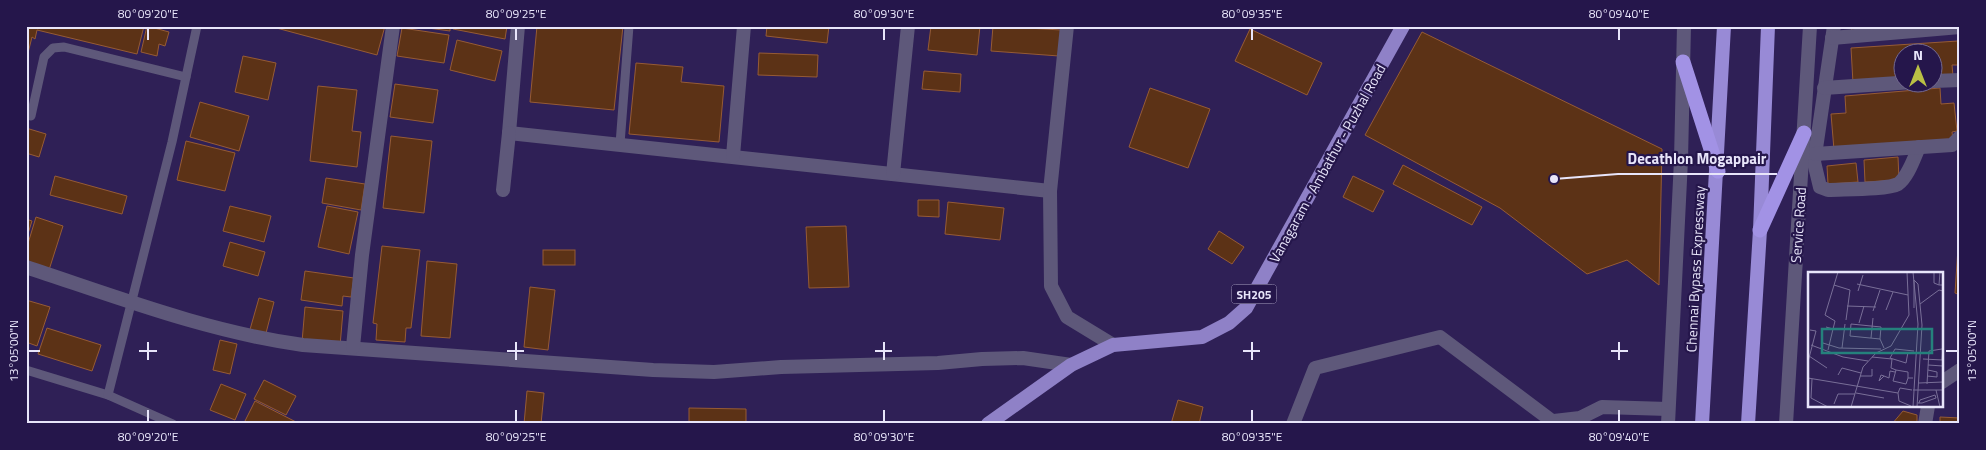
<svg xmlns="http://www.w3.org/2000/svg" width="1986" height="450" viewBox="0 0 1986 450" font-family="'Titillium Web',sans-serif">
<rect width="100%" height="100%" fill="#2f2056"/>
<g fill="#5c3216" stroke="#965b35">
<polygon points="26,26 144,26 137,54 37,30 35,39 32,37 26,61"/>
<polygon points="147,26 169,32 165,46 159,44 157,56 141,52"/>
<polygon points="269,26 385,26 377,55"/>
<polygon points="413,26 450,26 450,31"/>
<polygon points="454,26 507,26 505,39 453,29"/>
<polygon points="537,26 623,26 614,110 530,102"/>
<polygon points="767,26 829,26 827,43 766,36"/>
<polygon points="931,26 980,26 977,55 928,50"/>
<polygon points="993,26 1061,30 1059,56 991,51"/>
<polygon points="1851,26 1925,26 1852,32"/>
<polygon points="402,28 449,35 444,63 397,56"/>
<polygon points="1250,29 1322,63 1307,95 1235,61"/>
<polygon points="1422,32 1662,149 1659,285 1627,260 1587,274 1500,208 1365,135"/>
<polygon points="457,40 502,51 495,81 450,70"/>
<polygon points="1958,41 1959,65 1952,65 1953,76 1934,77 1934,52 1904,52 1904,79 1853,83 1851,48"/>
<polygon points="759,53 818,55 817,77 758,75"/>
<polygon points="243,56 276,63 268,100 235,92"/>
<polygon points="636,63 683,67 681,82 724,86 719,142 629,134"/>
<polygon points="924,71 961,74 960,92 922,89"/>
<polygon points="395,84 438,90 433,123 390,117"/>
<polygon points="318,86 357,90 352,131 361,132 357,167 310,161"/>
<polygon points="1150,88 1210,109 1188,168 1129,147"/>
<polygon points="1940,88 1941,104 1954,103 1957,131 1952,132 1953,140 1834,150 1831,114 1846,113 1845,96"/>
<polygon points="200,102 249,116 239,151 190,137"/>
<polygon points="26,128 46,134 39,157 26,153"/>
<polygon points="391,136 432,141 424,213 383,208"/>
<polygon points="186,141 235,153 225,191 177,180"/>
<polygon points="1898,157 1899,180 1865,182 1864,160"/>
<polygon points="1856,163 1858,182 1828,184 1827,166"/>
<polygon points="1403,165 1482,207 1472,225 1393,184"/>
<polygon points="55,176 127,196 122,214 50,195"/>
<polygon points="1353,176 1384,191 1373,212 1343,197"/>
<polygon points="326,178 365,184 361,210 322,203"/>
<polygon points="918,200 939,200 939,217 918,216"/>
<polygon points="948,202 1004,208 1000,240 945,234"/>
<polygon points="230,206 271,216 264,242 223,231"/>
<polygon points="327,206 358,212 349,254 318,247"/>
<polygon points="36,217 63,226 49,270 26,263 26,250"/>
<polygon points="26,219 32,221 26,240"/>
<polygon points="846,226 849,287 809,288 806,227"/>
<polygon points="1219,231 1244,247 1232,264 1208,249"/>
<polygon points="1959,233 1960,234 1960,295 1955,293"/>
<polygon points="230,242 265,252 258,276 223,266"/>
<polygon points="382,246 420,250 411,328 406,328 405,342 376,340 377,324 373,323"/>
<rect x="543" y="250" width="32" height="15"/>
<polygon points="427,261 457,264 450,338 421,336"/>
<polygon points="305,271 354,278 351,297 343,296 342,306 301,300"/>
<polygon points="530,287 555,290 548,350 524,347"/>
<polygon points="259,298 274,302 265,337 249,333"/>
<polygon points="26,300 50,307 37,346 26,342"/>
<polygon points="305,307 343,311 340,346 302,342"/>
<polygon points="47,328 101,345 92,371 38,354"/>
<polygon points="220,340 237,344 230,374 213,370"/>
<polygon points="264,380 296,396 286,415 254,399"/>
<polygon points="221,384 246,394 235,420 210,410"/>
<polygon points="527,391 544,393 541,424 524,424"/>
<polygon points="1178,400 1203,407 1199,424 1171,424"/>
<polygon points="255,401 298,423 298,424 252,424 245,421"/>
<polygon points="689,408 746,409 746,424 689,424"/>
<polygon points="1903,411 1917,415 1917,424 1892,424"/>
<polygon points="1940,417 1960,418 1960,424 1940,424"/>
</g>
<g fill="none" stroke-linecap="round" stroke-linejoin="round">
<g stroke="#5e587a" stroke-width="9">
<polyline points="31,116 44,57 53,48 64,47 186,77"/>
<polyline points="620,144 629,26"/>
<polyline points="26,370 108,395 173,424"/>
<polyline points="108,395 172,142 197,26"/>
</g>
<g stroke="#5e587a" stroke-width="14">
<polyline points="518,26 509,133 1050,191"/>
<polyline points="1067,26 1050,191 1051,286 1067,317 1113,345"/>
<path d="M1834,26L1814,162L1820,187L1828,190C1843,189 1887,190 1898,184C1908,177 1914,158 1919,147"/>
<polyline points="1832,38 1960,27"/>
<polyline points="1934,81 1960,80"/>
<polyline points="1824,88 1913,82"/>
<polyline points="1815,154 1952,145 1960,137"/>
<polyline points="733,156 744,26"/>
<polyline points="893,174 908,26"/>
<polyline points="503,190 509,133"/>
<path d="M26,267C117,297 208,332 303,345L653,370L714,372L781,367L938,363L982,359L1023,358L1071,365"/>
<polyline points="353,347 362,255 393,26"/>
<polyline points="1942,382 1960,370"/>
<polyline points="1554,421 1580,418 1602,407 1668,409"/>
<polyline points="1293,424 1315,368 1440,337 1556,424"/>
<polyline points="1925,424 1928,406"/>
</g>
<g stroke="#5e587a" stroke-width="14">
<polyline points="1668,424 1681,160 1684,26"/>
<polyline points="1786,424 1810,26"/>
</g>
<polyline stroke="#8f81c7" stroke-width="14" points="988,424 1071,365 1113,345 1202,337 1229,323 1246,308 1403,26"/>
<g stroke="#988ad6" stroke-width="14">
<polyline points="1702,424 1724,26"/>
<polyline points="1748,424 1760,230 1768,26"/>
</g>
<g stroke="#a292e5" stroke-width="15">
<polyline points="1683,62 1718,171"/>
<polyline points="1760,230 1804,133"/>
</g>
</g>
<path fill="none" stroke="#e8e5fa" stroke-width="2" d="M148,28V40M516,28V40M884,28V40M1252,28V40M1619,28V40M148,342V360M516,342V360M884,342V360M1252,342V360M1619,342V360M28,351H40M139,351H157M507,351H524M875,351H892M1243,351H1260M1611,351H1628M1946,351H1958M148,410V422M516,410V422M884,410V422M1252,410V422M1619,410V422"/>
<g text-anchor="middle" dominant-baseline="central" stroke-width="4.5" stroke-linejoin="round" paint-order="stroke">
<rect fill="#25164b" stroke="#aea7c6" stroke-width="1" x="1231.5" y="284.5" width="45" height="19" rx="4"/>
<g font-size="12" font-weight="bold" fill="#e8e5fa">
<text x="1254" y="294">SH205</text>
</g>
<g font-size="14" fill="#e8e5fa" stroke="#25164b">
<text transform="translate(1327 163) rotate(-61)">Vanagaram - Ambathur - Puzhal Road</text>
<text transform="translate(1798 225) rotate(-86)">Service Road</text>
<text transform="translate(1695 269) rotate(-87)">Chennai Bypass Expressway</text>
</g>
</g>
<g transform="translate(1808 272)">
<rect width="135" height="135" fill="#2f2056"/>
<path fill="none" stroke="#796f98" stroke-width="1" d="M126,0V11L131,13M132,0L131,13H135M49,12L100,23M26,13L42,18L38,48M50,19L55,3M112,32L131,18L135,19M39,34L68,35M106,36V8L110,12L114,53L109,135M78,38L85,20M65,39L72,18M51,51L56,34M18,55L25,57L20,78M25,57L27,49L17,43L30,0M63,66L65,46M72,67L73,55L43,52L42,64L72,67L76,76M3,73L35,85L60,89M13,76L15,71L31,76L73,77M34,76L37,52M100,80L98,91L82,86L87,77L106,79M1,84L19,96M64,85L84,87L83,96L88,98M115,87L135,88M134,88L135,73M0,90L8,59L2,58M120,93L135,94M30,103L34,96L53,101M52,104H64V97M76,104L71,109L73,103L76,104L81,106L82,99L87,100M119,104L129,105V100L120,98M0,106L90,121L92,116L104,118M100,106L98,112L85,109L88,98L100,100V106H105M4,107L3,126L20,135M111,111L135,110M119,112L121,79L134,77M105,118H135M128,118L132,135M48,121L76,126M90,121L91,129L103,134M110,131H114L128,126L127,123L112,128L111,131M26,132L30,122H47M43,135L55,95L68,81L83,74L101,43L99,0M105,135L110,52L105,0"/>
<path fill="#25817c" fill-opacity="0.15" stroke="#25817c" stroke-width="2.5" d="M14,57H124V81H14Z"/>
<rect width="135" height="135" fill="none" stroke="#e8e5fa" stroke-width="2.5"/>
</g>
<path fill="none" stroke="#e8e5fa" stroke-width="2" d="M1554 179L1618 174H1777"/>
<circle fill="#e8e5fa" stroke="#25164b" stroke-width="2" cx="1554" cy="179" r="5"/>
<g font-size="15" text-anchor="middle" font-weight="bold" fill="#e8e5fa" stroke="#25164b" stroke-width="4.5" stroke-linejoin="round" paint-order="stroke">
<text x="1697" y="164">Decathlon Mogappair</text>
</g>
<rect width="1986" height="450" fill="none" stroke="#25164b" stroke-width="55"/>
<g transform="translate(1918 68)"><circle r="24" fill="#25164b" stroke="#736991"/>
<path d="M0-4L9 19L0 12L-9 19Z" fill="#bac045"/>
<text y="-8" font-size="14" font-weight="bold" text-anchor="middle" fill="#e8e5fa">N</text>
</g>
<rect x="28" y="28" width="1930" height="394" fill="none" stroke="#e8e5fa" stroke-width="2"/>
<g font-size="12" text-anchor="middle" fill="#e8e5fa">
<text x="148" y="18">80°09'20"E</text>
<text x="516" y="18">80°09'25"E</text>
<text x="884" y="18">80°09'30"E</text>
<text x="1252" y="18">80°09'35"E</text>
<text x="1619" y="18">80°09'40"E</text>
<text transform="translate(14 351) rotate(-90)" y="4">13°05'00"N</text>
<text transform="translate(1972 351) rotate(-90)" y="4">13°05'00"N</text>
<text x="148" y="441">80°09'20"E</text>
<text x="516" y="441">80°09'25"E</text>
<text x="884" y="441">80°09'30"E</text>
<text x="1252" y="441">80°09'35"E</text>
<text x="1619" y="441">80°09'40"E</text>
</g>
</svg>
